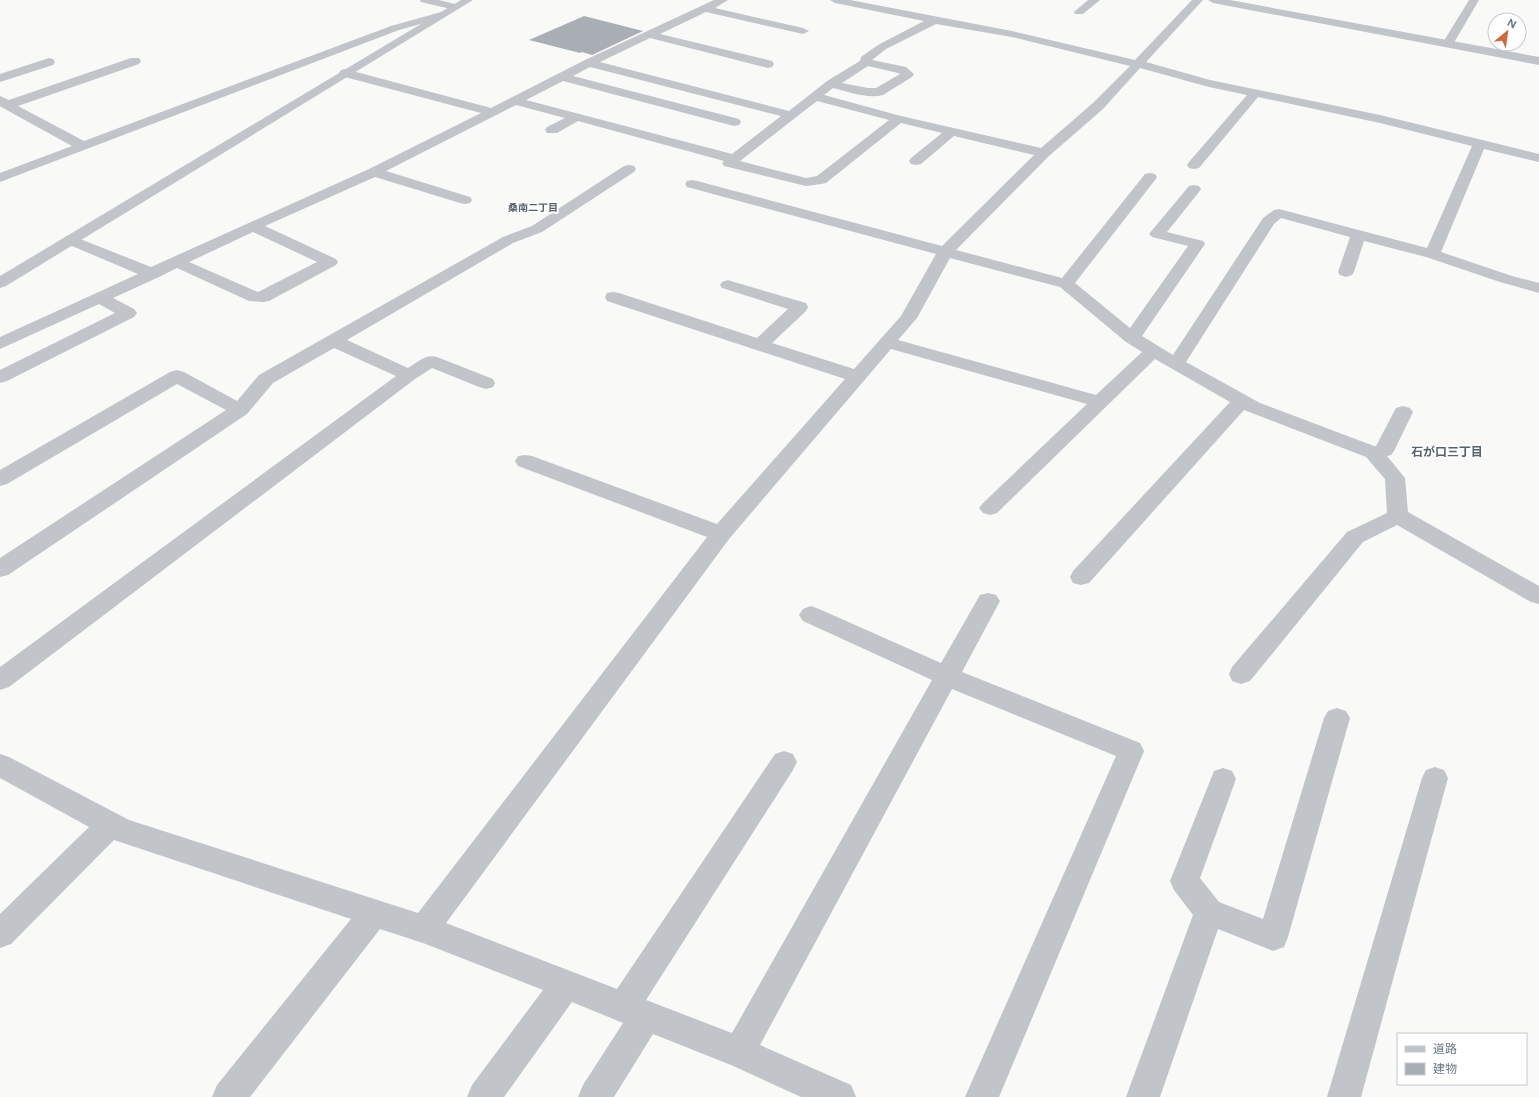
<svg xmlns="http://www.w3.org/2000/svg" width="1539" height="1097" viewBox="0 0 1539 1097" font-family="Figtree,'Noto Sans JP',sans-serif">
<rect width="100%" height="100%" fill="#f9f9f7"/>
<polygon fill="#a9afb5" points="584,16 643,31 592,55 582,52 580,53 529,40"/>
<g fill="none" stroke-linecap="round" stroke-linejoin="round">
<g fill="#c1c4c8" fill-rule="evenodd">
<polygon points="420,0 439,0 459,5 460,7 455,10 421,2"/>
<path d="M714,0H728L715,8L803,28L809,31L803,34L706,12L660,34L772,61L774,64L772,67L768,68L650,38L600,62L789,111L827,81L860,61L861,57L878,45L924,21L835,3L830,0H850L1012,31L1135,60L1192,0H1203L1146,62L1210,80L1380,115L1539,154V162L1484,149L1441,252L1512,276L1539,283V293L1500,282L1426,257L1364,241L1354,272L1352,275L1346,277L1340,275L1338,272L1350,237L1281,218L1274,224L1186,362L1260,403L1374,446H1376L1396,408L1403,406L1410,408L1413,412L1394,451L1391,455L1387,456L1405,478L1408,512L1539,586V604L1531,602L1397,525L1363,542L1250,681L1241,684L1232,681L1229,674L1232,667L1347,532L1387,513L1385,479L1366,457L1244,410L1089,583L1081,585L1073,583L1070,577L1073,571L1230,402L1155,359L997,513L990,515L983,513L979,508L983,503L1087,404L891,349L729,539L446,923L617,989L775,754L784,751L793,754L797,762L793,770L646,1000L732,1033L932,680L803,621L799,615L803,609L811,606L819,609L941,663L980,595L988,593L996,595L1000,601L962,672L1140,743L1144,751L999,1097H965L1116,756L952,689L760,1045L851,1085L856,1097H801L731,1065L653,1034L614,1097H578L583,1085L623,1023L572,1002L504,1097H467L472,1085L543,990L423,943L380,929L250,1097H212L217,1085L351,919L114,840L11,944L0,948V914L89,827L0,778V754L9,757L129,820L418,913L707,537L518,466L515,461L518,456L525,455L532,456L717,524L845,379L607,301L605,297L607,293L613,292L619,293L757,338L788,309L722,288L720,285L722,282L728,280L734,282L806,303L808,307L806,311L772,343L854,369L901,316L936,254L687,187L685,184L687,181L692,180L697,181L942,246L1034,155L954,136L921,164L916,165L911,164L909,161L911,158L942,133L901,123L826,183L821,184L806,186L724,166L722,163L724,161L578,121L557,133H547L545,130L547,127L565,118L516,105L386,171L470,197L472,200L470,203L465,204L460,203L375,177L265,226L336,259L338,262L336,265L269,301L263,302L249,301L177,268L159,277L113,298L134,309L137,313L134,317L7,381L0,383V370L115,313L99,304L0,349V337L138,274L65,243L62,240L65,237L70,235L75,237L151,267L369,169L481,113L341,76L339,73L341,70L345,69L491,108L585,60ZM936,24L1012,37L1130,66L1093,103L1041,148L901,116L824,95L833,88C849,92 867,99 883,95L912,77L914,74L906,67L872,60L886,49ZM868,66L898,73L900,74L876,88H868L842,83ZM590,67L781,116L732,154L526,100L563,81L734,126L739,125L741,122L739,119L573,76ZM1140,68L1209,87L1247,95L1189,162L1187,165L1189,168L1194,169L1199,168L1258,97L1380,123L1472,146L1427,248L1279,209L1274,210L1263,218L1173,355L1142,336L1205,244L1203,241L1167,232L1199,192L1201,189L1199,186L1194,185L1189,186L1149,234L1152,237L1188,246L1130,328L1075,283L1155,180L1157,177L1155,174L1150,173L1145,174L1062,278L956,250L1049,156L1103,109ZM817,101L889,120L817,176L806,178L740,161ZM253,232L317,262L258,292L189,262ZM950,258L1060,287L1126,342L1142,352L1096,395L898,340L917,318Z"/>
<polygon points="1088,0 1100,0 1083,14 1075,14 1074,12"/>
<polygon points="1469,0 1479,0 1452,46 1444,46 1442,44"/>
<polygon points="441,12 445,13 446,15 445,17 399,30 0,182 0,173 72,146 3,108 0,106 0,96 9,100 131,58 139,58 141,61 139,64 18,106 84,141 391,26"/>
<polygon points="49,58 53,59 55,62 53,65 0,82 0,74"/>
<path d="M629,165L634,166L636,169L634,172L542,232L513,243L347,340L408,368C418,362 426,354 437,357L493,379L495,383L493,387L486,389L479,387L432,368L415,379L9,687L0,690V667L396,376L334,348L273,383L247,414L8,575L0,577V558L226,410L177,384L7,484L0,486V470L170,372L177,370L184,372L237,401L259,375L503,237L532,226L624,166Z"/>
<polygon points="1337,708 1346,711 1350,718 1288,937 1284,947 1273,951 1218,929 1160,1097 1126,1097 1193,915 1174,890 1170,881 1214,771 1223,768 1232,771 1236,779 1200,878 1219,902 1263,919 1324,718 1328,711"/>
<polygon points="1435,767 1444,770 1448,778 1361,1097 1327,1097 1422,778 1426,770"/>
</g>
<g fill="#c1c4c8" fill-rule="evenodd">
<polygon points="461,0 473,0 6,286 0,288 0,276"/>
<polygon points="1208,0 1230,0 1539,57 1539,65 1213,3"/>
</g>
</g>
<g text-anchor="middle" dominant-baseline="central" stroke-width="4" stroke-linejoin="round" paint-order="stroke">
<g font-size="10" font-weight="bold" fill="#58626a" stroke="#fff">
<text x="533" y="207">桑南二丁目</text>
</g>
<g font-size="12" font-weight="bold" fill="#58626a" stroke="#fff">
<text x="1447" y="452">石が口三丁目</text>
</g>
</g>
<rect x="1397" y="1033" width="130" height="52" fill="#ffffff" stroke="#c4c9ce"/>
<rect x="1405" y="1046" width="20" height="6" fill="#c1c4c8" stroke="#c4c9ce"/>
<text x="1433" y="1053" font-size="12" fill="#6b7885">道路</text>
<rect x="1405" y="1063" width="20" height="12" fill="#a9afb5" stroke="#c4c9ce"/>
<text x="1433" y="1073" font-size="12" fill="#6b7885">建物</text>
<g transform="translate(1507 32) rotate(29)"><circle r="19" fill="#ffffff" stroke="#c4c9ce"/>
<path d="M0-3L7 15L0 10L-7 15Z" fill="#d2673e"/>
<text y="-6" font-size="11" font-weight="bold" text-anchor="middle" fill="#6b7885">N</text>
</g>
</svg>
